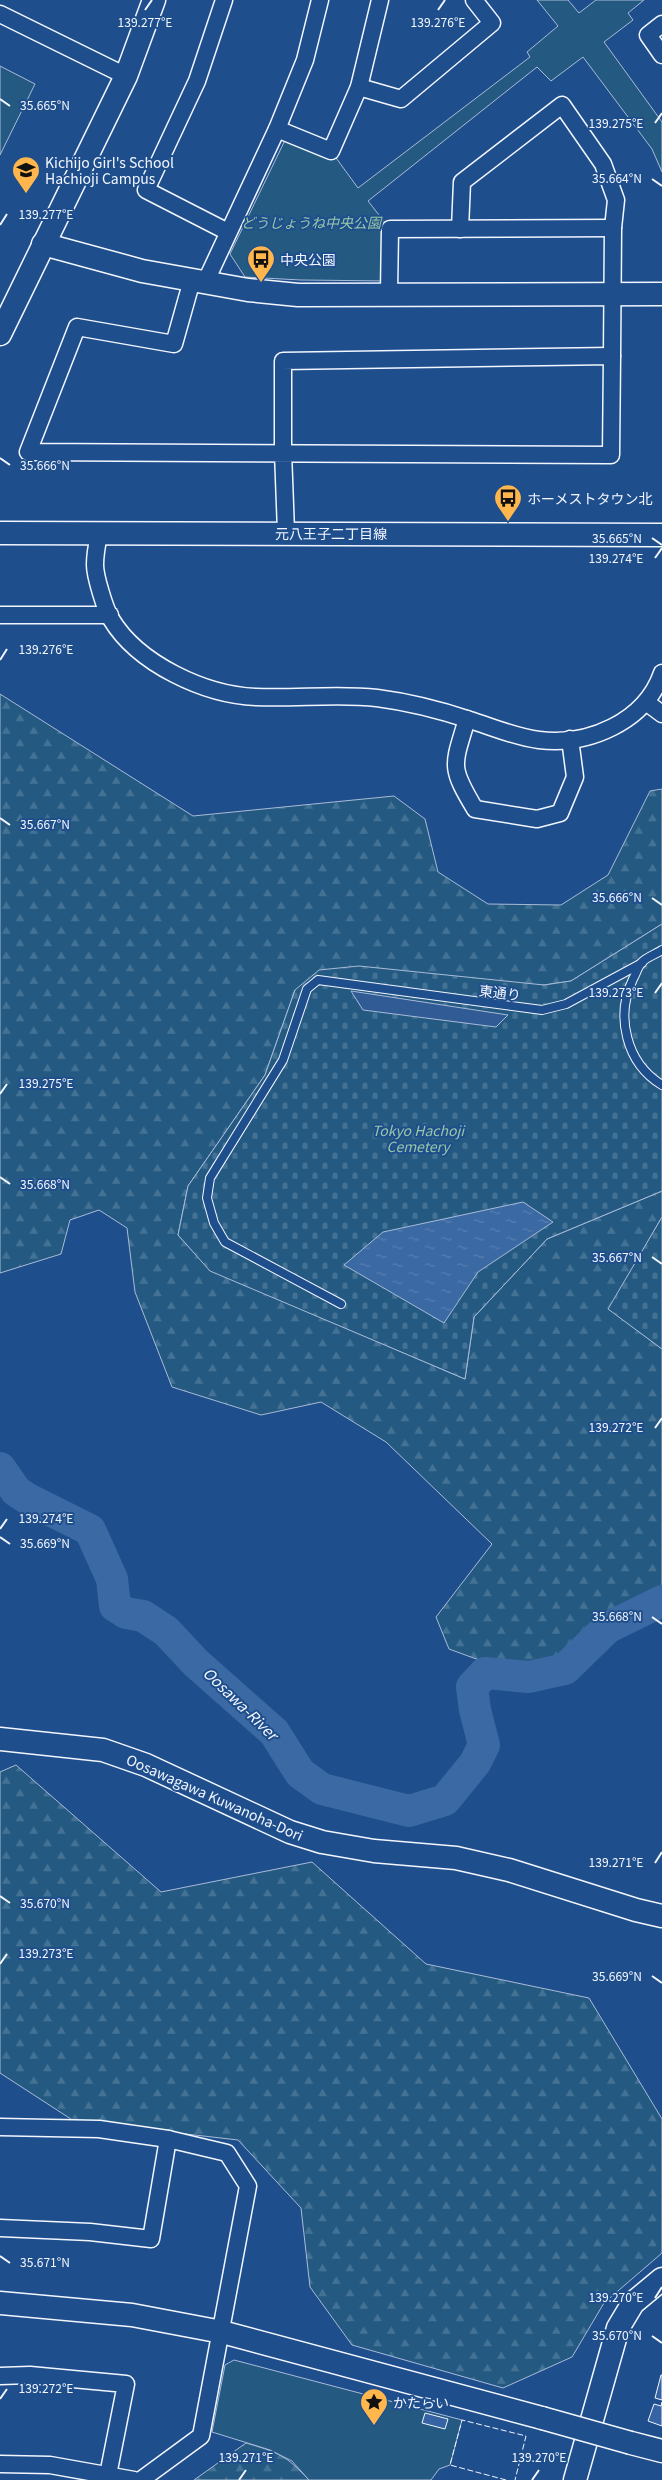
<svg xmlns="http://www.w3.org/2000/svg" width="662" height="2480" viewBox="0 0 662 2480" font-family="Georgia,'Noto Sans JP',serif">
<defs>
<pattern id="forest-firs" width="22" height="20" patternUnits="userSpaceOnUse" patternTransform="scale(1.25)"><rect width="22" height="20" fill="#245a82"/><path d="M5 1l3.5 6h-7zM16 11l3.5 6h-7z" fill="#447295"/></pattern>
<pattern id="cemetery-stones" width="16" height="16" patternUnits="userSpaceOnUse" patternTransform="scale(1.25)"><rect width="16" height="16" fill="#245a82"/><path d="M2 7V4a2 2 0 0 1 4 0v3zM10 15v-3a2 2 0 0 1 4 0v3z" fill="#447295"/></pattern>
<pattern id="water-ripples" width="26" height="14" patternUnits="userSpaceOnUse" patternTransform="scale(1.25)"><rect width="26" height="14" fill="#3b69a3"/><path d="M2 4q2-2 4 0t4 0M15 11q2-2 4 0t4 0" fill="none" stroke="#587fb1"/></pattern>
</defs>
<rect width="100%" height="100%" fill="#1f4e8c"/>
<g fill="url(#forest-firs)" stroke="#a8bbd7">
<polygon points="0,694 193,816 394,796 425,819 438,872 488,904 561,905 608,875 650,791 662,789 662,924 571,981 544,985 295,990 265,1075 188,1186 178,1235 210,1270 465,1379 474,1317 547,1239 662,1191 662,1217 609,1309 662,1349 662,1594 550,1669 490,1664 449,1649 436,1617 492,1544 386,1442 321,1402 261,1415 172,1387 135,1292 127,1228 99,1210 70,1220 61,1254 0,1273"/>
<polygon points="16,1765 161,1892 312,1862 426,1964 589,1998 662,2119 662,2253 604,2303 572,2357 503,2388 352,2345 310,2287 301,2208 238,2140 74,2121 0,2073 0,1772"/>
<path d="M246,2443C277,2452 286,2455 309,2480H194Z"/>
</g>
<g fill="url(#cemetery-stones)" stroke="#a8bbd7">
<polygon points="662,924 662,1191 547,1239 474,1317 465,1379 210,1271 178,1235 188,1186 265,1075 295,990 319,970 359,966 544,985 571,981"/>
<polygon points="662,1217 662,1349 608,1309"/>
</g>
<g fill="#245a82" stroke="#a8bbd7">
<polygon points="537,0 568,0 579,13 596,0 644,0 628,13 633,20 604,42 662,122 662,172 652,149 583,57 551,81 537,67 368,201 390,229 390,281 301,280 245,277 230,254 288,134 331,151 358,188 530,57 527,52 558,26"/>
<polygon points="0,66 35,84 0,155"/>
<polygon points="234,2360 462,2420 450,2465 439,2469 431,2480 309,2480 292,2461 270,2450 212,2432 225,2365"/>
</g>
<polygon fill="#305b95" stroke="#a8bbd7" points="351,991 508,1015 496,1027 363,1010"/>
<polygon fill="url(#water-ripples)" stroke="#a8bbd7" points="523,1202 553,1222 478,1272 444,1323 344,1265 383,1232"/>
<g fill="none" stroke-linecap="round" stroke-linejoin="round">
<polyline stroke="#3b69a3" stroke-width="32" points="0,1468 16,1491 28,1499 90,1530 112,1579 115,1606 126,1613 143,1616 166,1631 196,1663 274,1732 300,1773 322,1789 409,1811 445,1800 475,1763 484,1745 475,1710 472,1687 485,1673 529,1677 565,1669 607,1628 662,1601"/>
</g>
<g fill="#3563a3" stroke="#f2f6ff">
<polygon points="661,2375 662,2375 662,2400 655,2398"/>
<polygon points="662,2402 662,2426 648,2421 654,2404 661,2406"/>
<polygon points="425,2413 448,2419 445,2429 422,2423"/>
</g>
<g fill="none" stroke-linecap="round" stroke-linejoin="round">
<g stroke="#f2f6ff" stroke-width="10">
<g id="lane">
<path d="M662,950C656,954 647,957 642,962C638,966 636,974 633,979C615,1016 626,1063 662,1085"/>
<polyline points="341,1304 225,1242 214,1223 207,1198 210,1178 283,1060 307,989 318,980 542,1010 566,1004 642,963"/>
</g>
</g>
<g stroke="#f2f6ff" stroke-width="19">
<g id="street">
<polyline points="224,0 197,81 146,190 228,232"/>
<polyline points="0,14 126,76"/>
<polyline points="662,24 648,35 662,55"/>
<polyline points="359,87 401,99 492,23 474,0"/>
<polyline points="277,129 331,151 359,87 380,0"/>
<polyline points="460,229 462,182 562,105 603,164 616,200 613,228 612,356"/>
<polyline points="192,280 174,344 77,327 28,452 611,455 612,356 283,361 283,452 286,532"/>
<polyline points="205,283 277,129 305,60 320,0"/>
<polyline points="389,293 390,229 613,228"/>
<path d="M99,535C97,544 95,555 95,565C95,576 105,609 111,619C138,664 205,695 256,697C296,699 337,693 377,698C408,702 440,710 470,720C492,727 515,737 539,740C588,746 645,722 662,673"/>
<polyline points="0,615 110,615"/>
<polyline points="646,702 662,714"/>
<path d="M467,719C453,766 449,766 475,809L537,819L560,813L575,777L570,739"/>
<polyline points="0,2127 99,2129 168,2139 227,2153 248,2186 201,2436 141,2480"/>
<polyline points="0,2228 90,2232 151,2239 168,2139"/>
<polyline points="0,2376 30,2375 126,2384 108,2475"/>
<polyline points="0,2464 50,2465 134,2480"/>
</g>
</g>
<g stroke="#f2f6ff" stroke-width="25">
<g id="secondary">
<polyline points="43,244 142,271 248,290 298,295 662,294"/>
<polyline points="0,334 126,76 154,0"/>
<polyline points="0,533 662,535"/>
<polyline points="0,1739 103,1750 146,1765 290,1832 322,1842 374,1851 456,1858 509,1870 636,1910 662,1916"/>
<polyline points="0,2303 132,2315 222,2332 542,2418"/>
<polyline points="631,2443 662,2451"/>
<polyline points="575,2480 618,2328 633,2303 662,2279"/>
</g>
</g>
<use href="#lane" stroke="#1f4e8c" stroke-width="8"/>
<use href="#street" stroke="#1f4e8c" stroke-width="16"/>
<use href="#secondary" stroke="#1f4e8c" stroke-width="22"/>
<g stroke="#f2f6ff" stroke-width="25" stroke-linecap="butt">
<polyline id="secondary-bridge" points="542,2418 631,2443"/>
</g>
<use href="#secondary-bridge" stroke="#1f4e8c" stroke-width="22"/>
<polyline stroke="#f2f6ff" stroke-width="1" stroke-dasharray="6 2.5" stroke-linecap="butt" points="506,2480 450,2465 462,2420 526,2436 515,2480"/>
</g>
<path fill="none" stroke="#f2f6ff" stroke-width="2" d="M145,10L152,0M438,10L445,0M0,99L10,106M655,123L662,113M652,179L662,186M0,225L7,214M0,458L10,465M652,538L662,545M655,558L662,548M0,660L7,649M0,818L10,825M652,898L662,905M655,993L662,983M0,1094L7,1084M0,1177L10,1184M652,1257L662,1264M655,1428L662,1418M0,1529L7,1519M0,1537L10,1544M652,1617L662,1624M655,1863L662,1852M0,1896L10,1903M0,1964L7,1954M652,1976L662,1983M0,2256L10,2263M655,2298L662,2287M652,2336L662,2343M0,2399L7,2389M239,2480L246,2470M532,2480L539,2470"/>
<defs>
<g id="school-pin" transform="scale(1.4375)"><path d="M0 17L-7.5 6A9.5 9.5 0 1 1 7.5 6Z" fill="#ffb74d" stroke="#1f4e8c"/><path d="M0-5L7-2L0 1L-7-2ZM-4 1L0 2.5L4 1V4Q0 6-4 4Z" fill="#111"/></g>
<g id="bus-pin" transform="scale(1.4375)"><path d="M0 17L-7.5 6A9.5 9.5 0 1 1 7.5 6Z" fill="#ffb74d" stroke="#1f4e8c"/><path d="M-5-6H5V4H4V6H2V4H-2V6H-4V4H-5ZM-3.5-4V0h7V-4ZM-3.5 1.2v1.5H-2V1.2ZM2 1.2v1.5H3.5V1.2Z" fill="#111"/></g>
<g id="sight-pin" transform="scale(1.4375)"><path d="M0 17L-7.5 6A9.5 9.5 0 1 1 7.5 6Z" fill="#ffb74d" stroke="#1f4e8c"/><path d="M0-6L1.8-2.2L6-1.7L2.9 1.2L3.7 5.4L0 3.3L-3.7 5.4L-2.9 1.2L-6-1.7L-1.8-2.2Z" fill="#111"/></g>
</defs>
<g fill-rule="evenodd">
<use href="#school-pin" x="26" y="170"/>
<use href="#bus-pin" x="261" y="259"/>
<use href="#bus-pin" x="508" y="498"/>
<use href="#sight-pin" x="374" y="2402"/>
</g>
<g text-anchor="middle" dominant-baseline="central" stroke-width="4" stroke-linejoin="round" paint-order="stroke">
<g font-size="14" fill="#f2f6ff" stroke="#1f4e8c" text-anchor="start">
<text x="45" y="162">Kichijo Girl's School<tspan x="45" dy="16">Hachioji Campus</tspan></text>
<text x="280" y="259">中央公園</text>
<text x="527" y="498">ホーメストタウン北</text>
<text x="393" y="2402">かたらい</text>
</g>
<g font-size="14" font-style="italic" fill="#97c8a6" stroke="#1f4e8c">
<text x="311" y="222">どうじょうね中央公園</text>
<text x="418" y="1130">Tokyo Hachoji<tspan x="418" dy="16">Cemetery</tspan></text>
</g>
<g font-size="14" fill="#f2f6ff" stroke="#1f4e8c">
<text x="331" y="533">元八王子二丁目線</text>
<text transform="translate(500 992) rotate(7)">東通り</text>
<text transform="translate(215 1797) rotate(24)">Oosawagawa Kuwanoha-Dori</text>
</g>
<g font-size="15" font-style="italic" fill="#f2f6ff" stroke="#1f4e8c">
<text transform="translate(241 1703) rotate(44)">Oosawa-River</text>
</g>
</g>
<g font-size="12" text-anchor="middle" fill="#f2f6ff" stroke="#1f4e8c" stroke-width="4" stroke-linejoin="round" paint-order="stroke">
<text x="145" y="27">139.277°E</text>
<text x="438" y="27">139.276°E</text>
<text x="45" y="110">35.665°N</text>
<text x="616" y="128">139.275°E</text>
<text x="617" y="183">35.664°N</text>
<text x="46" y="219">139.277°E</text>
<text x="45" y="470">35.666°N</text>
<text x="617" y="543">35.665°N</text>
<text x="616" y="563">139.274°E</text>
<text x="46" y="654">139.276°E</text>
<text x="45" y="829">35.667°N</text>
<text x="617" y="902">35.666°N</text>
<text x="616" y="997">139.273°E</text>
<text x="46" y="1088">139.275°E</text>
<text x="45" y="1189">35.668°N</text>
<text x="617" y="1262">35.667°N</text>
<text x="616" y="1432">139.272°E</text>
<text x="46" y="1523">139.274°E</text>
<text x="45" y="1548">35.669°N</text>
<text x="617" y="1621">35.668°N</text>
<text x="616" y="1867">139.271°E</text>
<text x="45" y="1908">35.670°N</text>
<text x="46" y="1958">139.273°E</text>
<text x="617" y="1981">35.669°N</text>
<text x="45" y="2267">35.671°N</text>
<text x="616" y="2302">139.270°E</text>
<text x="617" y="2340">35.670°N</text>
<text x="46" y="2393">139.272°E</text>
<text x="246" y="2462">139.271°E</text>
<text x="539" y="2462">139.270°E</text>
</g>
</svg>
